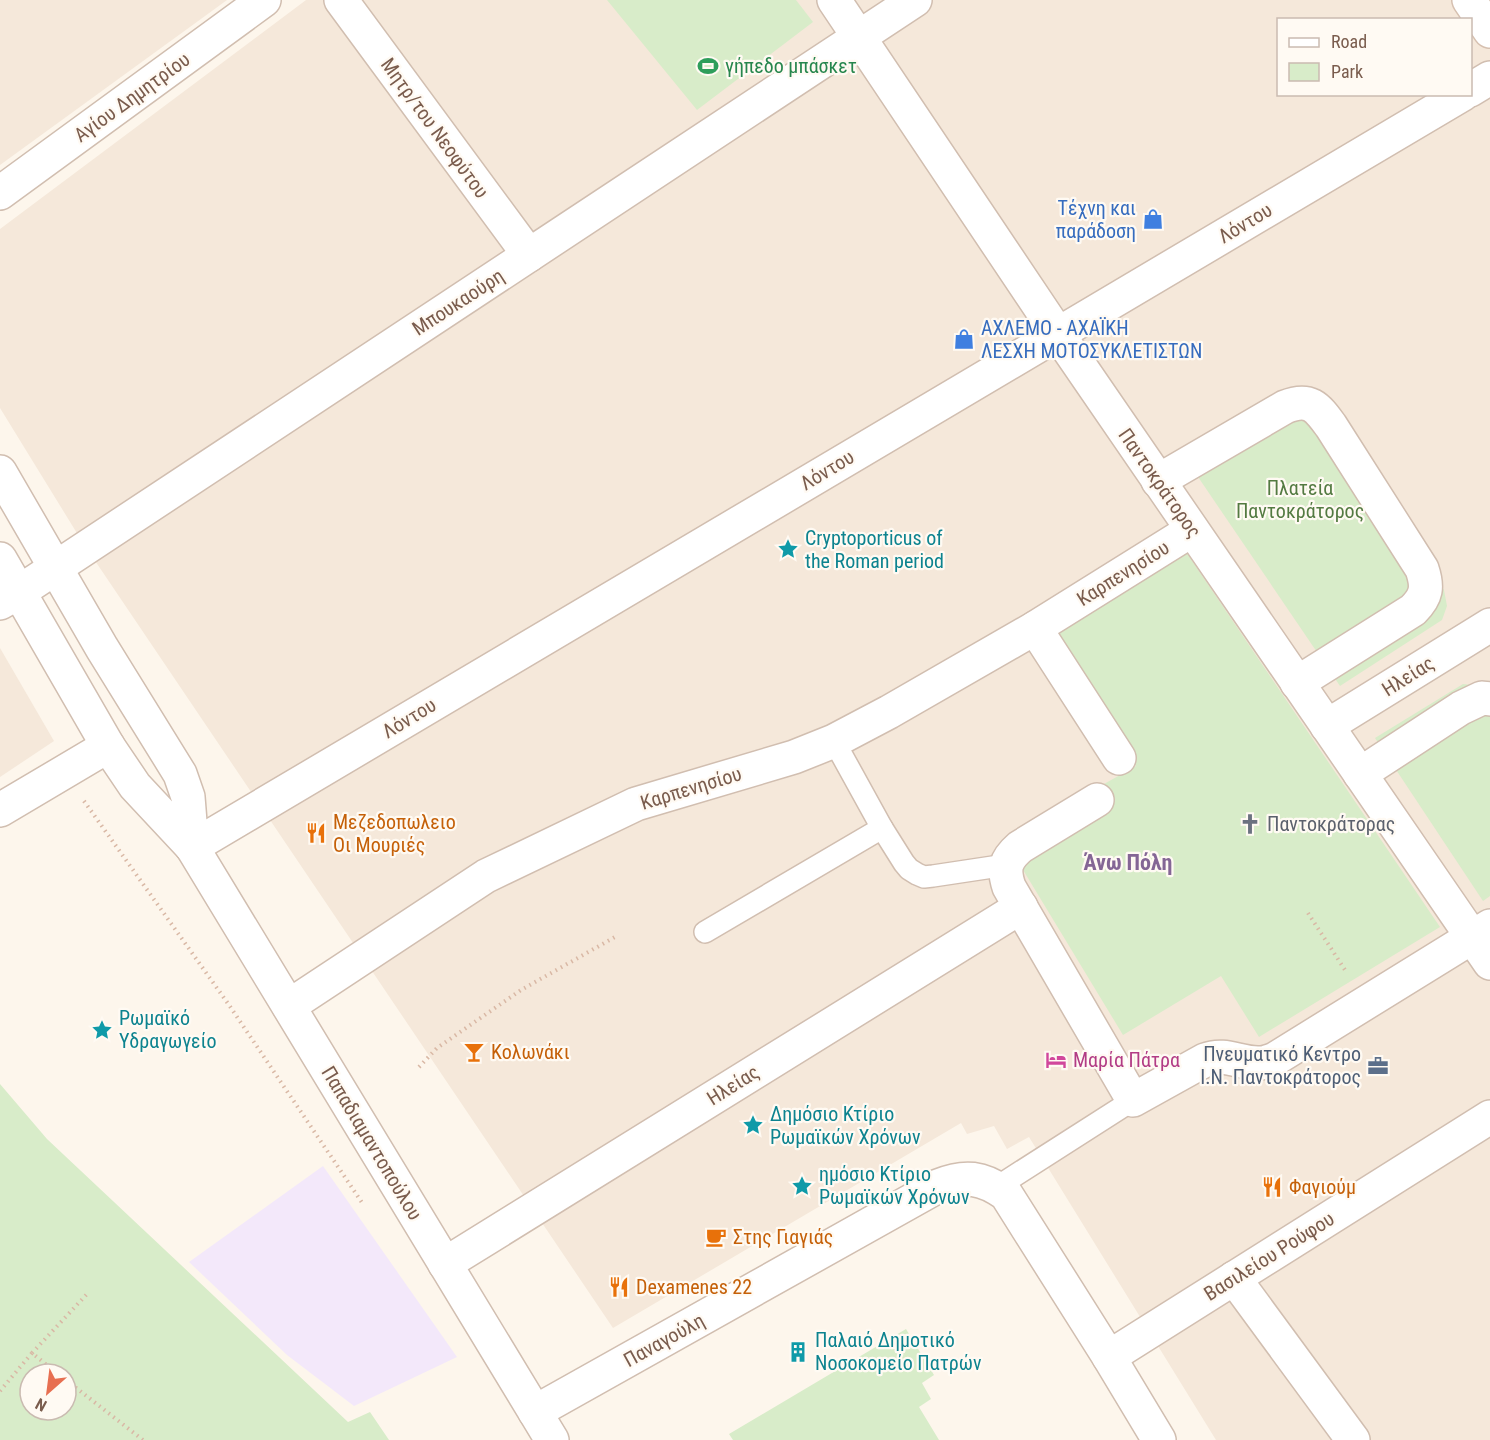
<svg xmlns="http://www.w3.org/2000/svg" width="1490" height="1440" viewBox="0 0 1490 1440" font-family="'Roboto Condensed',sans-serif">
<rect width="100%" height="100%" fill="#fdf6ec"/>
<g fill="#f5e8da" fill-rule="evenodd">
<polygon points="0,0 227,0 0,165"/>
<path d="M306,0H1490V1440H1216L1029,1137L1007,1149L994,1126L967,1134L961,1123L613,1328L83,543L0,408V229ZM1278,20H1470V94H1278Z"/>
<polygon points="0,648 54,741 0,777"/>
</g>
<polygon fill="#f3e8fa" points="323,1166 457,1357 354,1406 287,1355 189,1262"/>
<g fill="#d8ecc9" fill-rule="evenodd">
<polygon points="607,0 796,0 813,22 697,110"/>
<polygon points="1321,399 1444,590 1447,606 1442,620 1340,686 1194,471"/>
<polygon points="1182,546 1440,927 1259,1037 1221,976 1123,1035 1017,860 1114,802 1104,784 1136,766 1047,629"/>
<polygon points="1463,684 1480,686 1490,693 1490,896 1483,901 1375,738"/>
<path d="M0,1084L47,1139L348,1422L370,1412L389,1440H0ZM30,1374H66V1410H30Z"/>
<polygon points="906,1329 934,1375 922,1383 931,1399 919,1407 939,1440 733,1440 729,1434"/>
</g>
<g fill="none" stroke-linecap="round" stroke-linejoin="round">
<g stroke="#d1beb0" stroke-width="24">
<g id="service">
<polyline points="834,741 882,828 904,863 909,869 917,874 924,877 933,876 1006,865"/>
<polyline points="705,932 882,828"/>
<polyline points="997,1187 1133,1100"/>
</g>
</g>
<g stroke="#d1beb0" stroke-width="36">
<g id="minor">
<polyline points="341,0 529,255"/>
<polyline points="0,193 264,0"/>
<polyline points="1058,334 1490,963"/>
<path d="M1158,481L1285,407C1310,397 1317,407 1331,426L1422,569C1428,587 1427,596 1413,610L1297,683"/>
<polyline points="0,603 19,592"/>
<polyline points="1035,628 1119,758"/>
<polyline points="1327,726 1490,625"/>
<polyline points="1360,774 1461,708 1482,698 1490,699"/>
<path d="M1097,800L1020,847C1005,860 1003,869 1009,887L1133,1100L1205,1060C1226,1052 1240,1064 1260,1063C1265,1063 1270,1061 1275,1059L1490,926"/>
<polyline points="289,1006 486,876 636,804 794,757 834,741 889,712 1035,628 1192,530"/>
<polyline points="445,1264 1021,907"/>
<polyline points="1234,1278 1353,1440"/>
<polyline points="1109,1357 1159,1440"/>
<polyline points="535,1412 552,1440"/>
</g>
</g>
<g stroke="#d1beb0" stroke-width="36">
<g id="tertiary">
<polyline points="834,0 1058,334"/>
<polyline points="1470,90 1490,78"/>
<polyline points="0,472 102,648 180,774 188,797 192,847"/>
<path d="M0,559L108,746L135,786L192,847L535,1412L938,1186C965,1175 982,1177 1006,1194L1109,1357L1490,1117"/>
<polyline points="19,592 915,0"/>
<polyline points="0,810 108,746"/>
<polyline points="192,847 1463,94"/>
</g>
</g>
<g stroke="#d6c0b0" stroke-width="36">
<polyline id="secondary" points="1469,0 1490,31"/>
</g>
<g stroke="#d9b8a5" stroke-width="4" stroke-dasharray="1.5 4.5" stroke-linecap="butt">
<polyline points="84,801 229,1005 363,1204"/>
<polyline points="1308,913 1347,973"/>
<polyline points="419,1067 437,1048 521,990 615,937"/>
<polyline points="32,1353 88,1293"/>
<polyline points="66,1380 143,1440"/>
<polyline points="0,1391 32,1353 58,1374"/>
</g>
<use href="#service" stroke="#fff" stroke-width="21"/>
<use href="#minor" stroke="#fff" stroke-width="33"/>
<use href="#tertiary" stroke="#fff" stroke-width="33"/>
<use href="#secondary" stroke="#fff" stroke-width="33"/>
</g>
<defs>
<g id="stadium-bare" transform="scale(1.62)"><path d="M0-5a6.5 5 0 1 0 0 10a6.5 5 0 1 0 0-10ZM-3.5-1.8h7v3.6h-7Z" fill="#2e9e5b" stroke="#fffaf3" stroke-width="2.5" paint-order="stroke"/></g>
<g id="shop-bare" transform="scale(1.62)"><path d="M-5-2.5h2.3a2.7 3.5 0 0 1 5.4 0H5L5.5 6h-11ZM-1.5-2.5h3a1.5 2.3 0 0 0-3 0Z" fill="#3f7fe0" stroke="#fffaf3" stroke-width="2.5" paint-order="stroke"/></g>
<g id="sight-bare" transform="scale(1.62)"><path d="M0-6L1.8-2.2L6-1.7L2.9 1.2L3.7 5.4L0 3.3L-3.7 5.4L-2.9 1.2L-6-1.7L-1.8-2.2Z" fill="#0f9aa8" stroke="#fffaf3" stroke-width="2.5" paint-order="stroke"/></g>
<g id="church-bare" transform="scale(1.62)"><path d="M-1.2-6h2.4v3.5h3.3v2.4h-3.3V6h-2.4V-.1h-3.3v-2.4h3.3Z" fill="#6b7280" stroke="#fffaf3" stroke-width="2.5" paint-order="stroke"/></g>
<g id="restaurant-bare" transform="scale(1.62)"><path d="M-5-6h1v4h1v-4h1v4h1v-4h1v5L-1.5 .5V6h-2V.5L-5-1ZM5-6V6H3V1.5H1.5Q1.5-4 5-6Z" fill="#e8710a" stroke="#fffaf3" stroke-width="2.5" paint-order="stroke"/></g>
<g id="bar-bare" transform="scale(1.62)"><path d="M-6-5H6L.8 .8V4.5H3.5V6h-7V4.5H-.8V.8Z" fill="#e8710a" stroke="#fffaf3" stroke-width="2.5" paint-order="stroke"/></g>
<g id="hotel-bare" transform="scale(1.62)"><path d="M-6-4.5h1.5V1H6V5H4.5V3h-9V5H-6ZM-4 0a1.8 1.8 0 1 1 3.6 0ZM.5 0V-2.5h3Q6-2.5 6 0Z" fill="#d1479c" stroke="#fffaf3" stroke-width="2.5" paint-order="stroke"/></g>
<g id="office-bare" transform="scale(1.62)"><path d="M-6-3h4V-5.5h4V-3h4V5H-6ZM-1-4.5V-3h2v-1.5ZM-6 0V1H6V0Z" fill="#5c6f8a" stroke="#fffaf3" stroke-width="2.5" paint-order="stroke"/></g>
<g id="cafe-bare" transform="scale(1.62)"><path d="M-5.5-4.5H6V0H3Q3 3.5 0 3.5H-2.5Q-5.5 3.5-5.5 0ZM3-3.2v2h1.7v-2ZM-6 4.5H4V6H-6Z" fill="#e8710a" stroke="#fffaf3" stroke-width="2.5" paint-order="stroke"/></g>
<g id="building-bare" transform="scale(1.62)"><path d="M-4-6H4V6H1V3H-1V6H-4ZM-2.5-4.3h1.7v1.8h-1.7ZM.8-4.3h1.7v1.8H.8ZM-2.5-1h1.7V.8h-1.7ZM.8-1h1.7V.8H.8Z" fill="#0f9aa8" stroke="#fffaf3" stroke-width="2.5" paint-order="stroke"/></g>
</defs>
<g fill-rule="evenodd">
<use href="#stadium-bare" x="708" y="66"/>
<use href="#shop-bare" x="1153" y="219"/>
<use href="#shop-bare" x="964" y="339"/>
<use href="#sight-bare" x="788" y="549"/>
<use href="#church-bare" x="1250" y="824"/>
<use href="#restaurant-bare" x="316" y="833"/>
<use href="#sight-bare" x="102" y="1030"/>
<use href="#bar-bare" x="474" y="1052"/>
<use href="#hotel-bare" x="1056" y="1060"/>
<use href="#office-bare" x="1378" y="1066"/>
<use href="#sight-bare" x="753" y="1125"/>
<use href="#sight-bare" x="802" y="1186"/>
<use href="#restaurant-bare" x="1272" y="1187"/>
<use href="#cafe-bare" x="716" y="1237"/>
<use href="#restaurant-bare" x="619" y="1287"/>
<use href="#building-bare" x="798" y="1352"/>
</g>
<g text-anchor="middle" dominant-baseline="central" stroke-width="4.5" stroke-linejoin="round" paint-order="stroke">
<g font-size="20" fill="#27864d" stroke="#fffaf3" text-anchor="start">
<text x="725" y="66">γήπεδο μπάσκετ</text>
</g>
<g font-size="20" fill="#7a5c4d" stroke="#fffaf3">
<text transform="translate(132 97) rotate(-36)">Αγίου Δημητρίου</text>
<text transform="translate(435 128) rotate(54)">Μητρ/του Νεοφύτου</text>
<text transform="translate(1245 223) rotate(-31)">Λόντου</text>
<text transform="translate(458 302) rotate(-33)">Μπουκαούρη</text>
<text transform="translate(827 470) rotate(-31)">Λόντου</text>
<text transform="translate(1160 483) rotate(55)">Παντοκράτορος</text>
<text transform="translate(1123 573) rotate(-32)">Καρπενησίου</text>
<text transform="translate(1408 676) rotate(-32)">Ηλείας</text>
<text transform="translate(409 718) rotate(-31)">Λόντου</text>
<text transform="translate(691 788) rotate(-17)">Καρπενησίου</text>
<text transform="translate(733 1085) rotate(-32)">Ηλείας</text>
<text transform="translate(372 1143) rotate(59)">Παπαδιαμαντοπούλου</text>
<text transform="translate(1269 1256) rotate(-32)">Βασιλείου Ρούφου</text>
<text transform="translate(664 1340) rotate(-29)">Παναγούλη</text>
</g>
<g font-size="20" fill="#366cbe" stroke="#fffaf3" text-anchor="end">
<text x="1136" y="208">Τέχνη και<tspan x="1136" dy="23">παράδοση</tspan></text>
<text x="981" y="328" text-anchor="start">ΑΧΛΕΜΟ - ΑΧΑΪΚΗ<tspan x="981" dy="23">ΛΕΣΧΗ ΜΟΤΟΣΥΚΛΕΤΙΣΤΩΝ</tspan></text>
</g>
<g font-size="20" fill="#537a41" stroke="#fffaf3">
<text x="1300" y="488">Πλατεία<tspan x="1300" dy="23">Παντοκράτορος</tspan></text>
</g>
<g font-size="20" fill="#0d838f" stroke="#fffaf3" text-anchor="start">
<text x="805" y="538">Cryptoporticus of<tspan x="805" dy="23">the Roman period</tspan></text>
<text x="119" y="1018">Ρωμαϊκό<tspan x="119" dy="23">Υδραγωγείο</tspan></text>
<text x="770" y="1114">Δημόσιο Κτίριο<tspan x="770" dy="23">Ρωμαϊκών Χρόνων</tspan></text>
<text x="819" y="1174">ημόσιο Κτίριο<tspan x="819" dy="23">Ρωμαϊκών Χρόνων</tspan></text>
<text x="815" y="1340">Παλαιό Δημοτικό<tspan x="815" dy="23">Νοσοκομείο Πατρών</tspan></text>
</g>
<g font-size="20" fill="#c56008" stroke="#fffaf3" text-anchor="start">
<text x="333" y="822">Μεζεδοπωλειο<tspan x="333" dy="23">Οι Μουριές</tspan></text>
<text x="491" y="1052">Κολωνάκι</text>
<text x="1289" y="1187">Φαγιούμ</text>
<text x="733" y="1237">Στης Γιαγιάς</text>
<text x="636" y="1287">Dexamenes 22</text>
</g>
<g font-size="20" fill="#5b616d" stroke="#fffaf3" text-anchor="start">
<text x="1267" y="824">Παντοκράτορας</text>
</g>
<g font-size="20" fill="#4e5e75" stroke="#fffaf3" text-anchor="end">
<text x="1361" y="1054">Πνευματικό Κεντρο<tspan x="1361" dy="23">Ι.Ν. Παντοκράτορος</tspan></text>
</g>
<g font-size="20" fill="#b23c85" stroke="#fffaf3" text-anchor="start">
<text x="1073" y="1060">Μαρία Πάτρα</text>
</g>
<g font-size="22" font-weight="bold" fill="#846695" stroke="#fffaf3">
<text x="1128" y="862">Άνω Πόλη</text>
</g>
</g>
<rect x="1277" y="18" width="195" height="78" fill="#fffaf3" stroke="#cabbb1" stroke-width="1.5"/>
<rect x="1289" y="38" width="30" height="9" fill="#ffffff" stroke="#cabbb1" stroke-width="1.5"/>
<text x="1331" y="48" font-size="18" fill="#7a5c4d">Road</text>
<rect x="1289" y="63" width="30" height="18" fill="#d8ecc9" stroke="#cabbb1" stroke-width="1.5"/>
<text x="1331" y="78" font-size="18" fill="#7a5c4d">Park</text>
<g transform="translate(48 1392) rotate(208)"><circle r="28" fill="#fffaf3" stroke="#cabbb1" stroke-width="1.5"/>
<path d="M0-4.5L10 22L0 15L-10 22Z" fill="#e76f51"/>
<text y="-9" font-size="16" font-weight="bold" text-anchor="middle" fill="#7a5c4d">N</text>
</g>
</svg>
